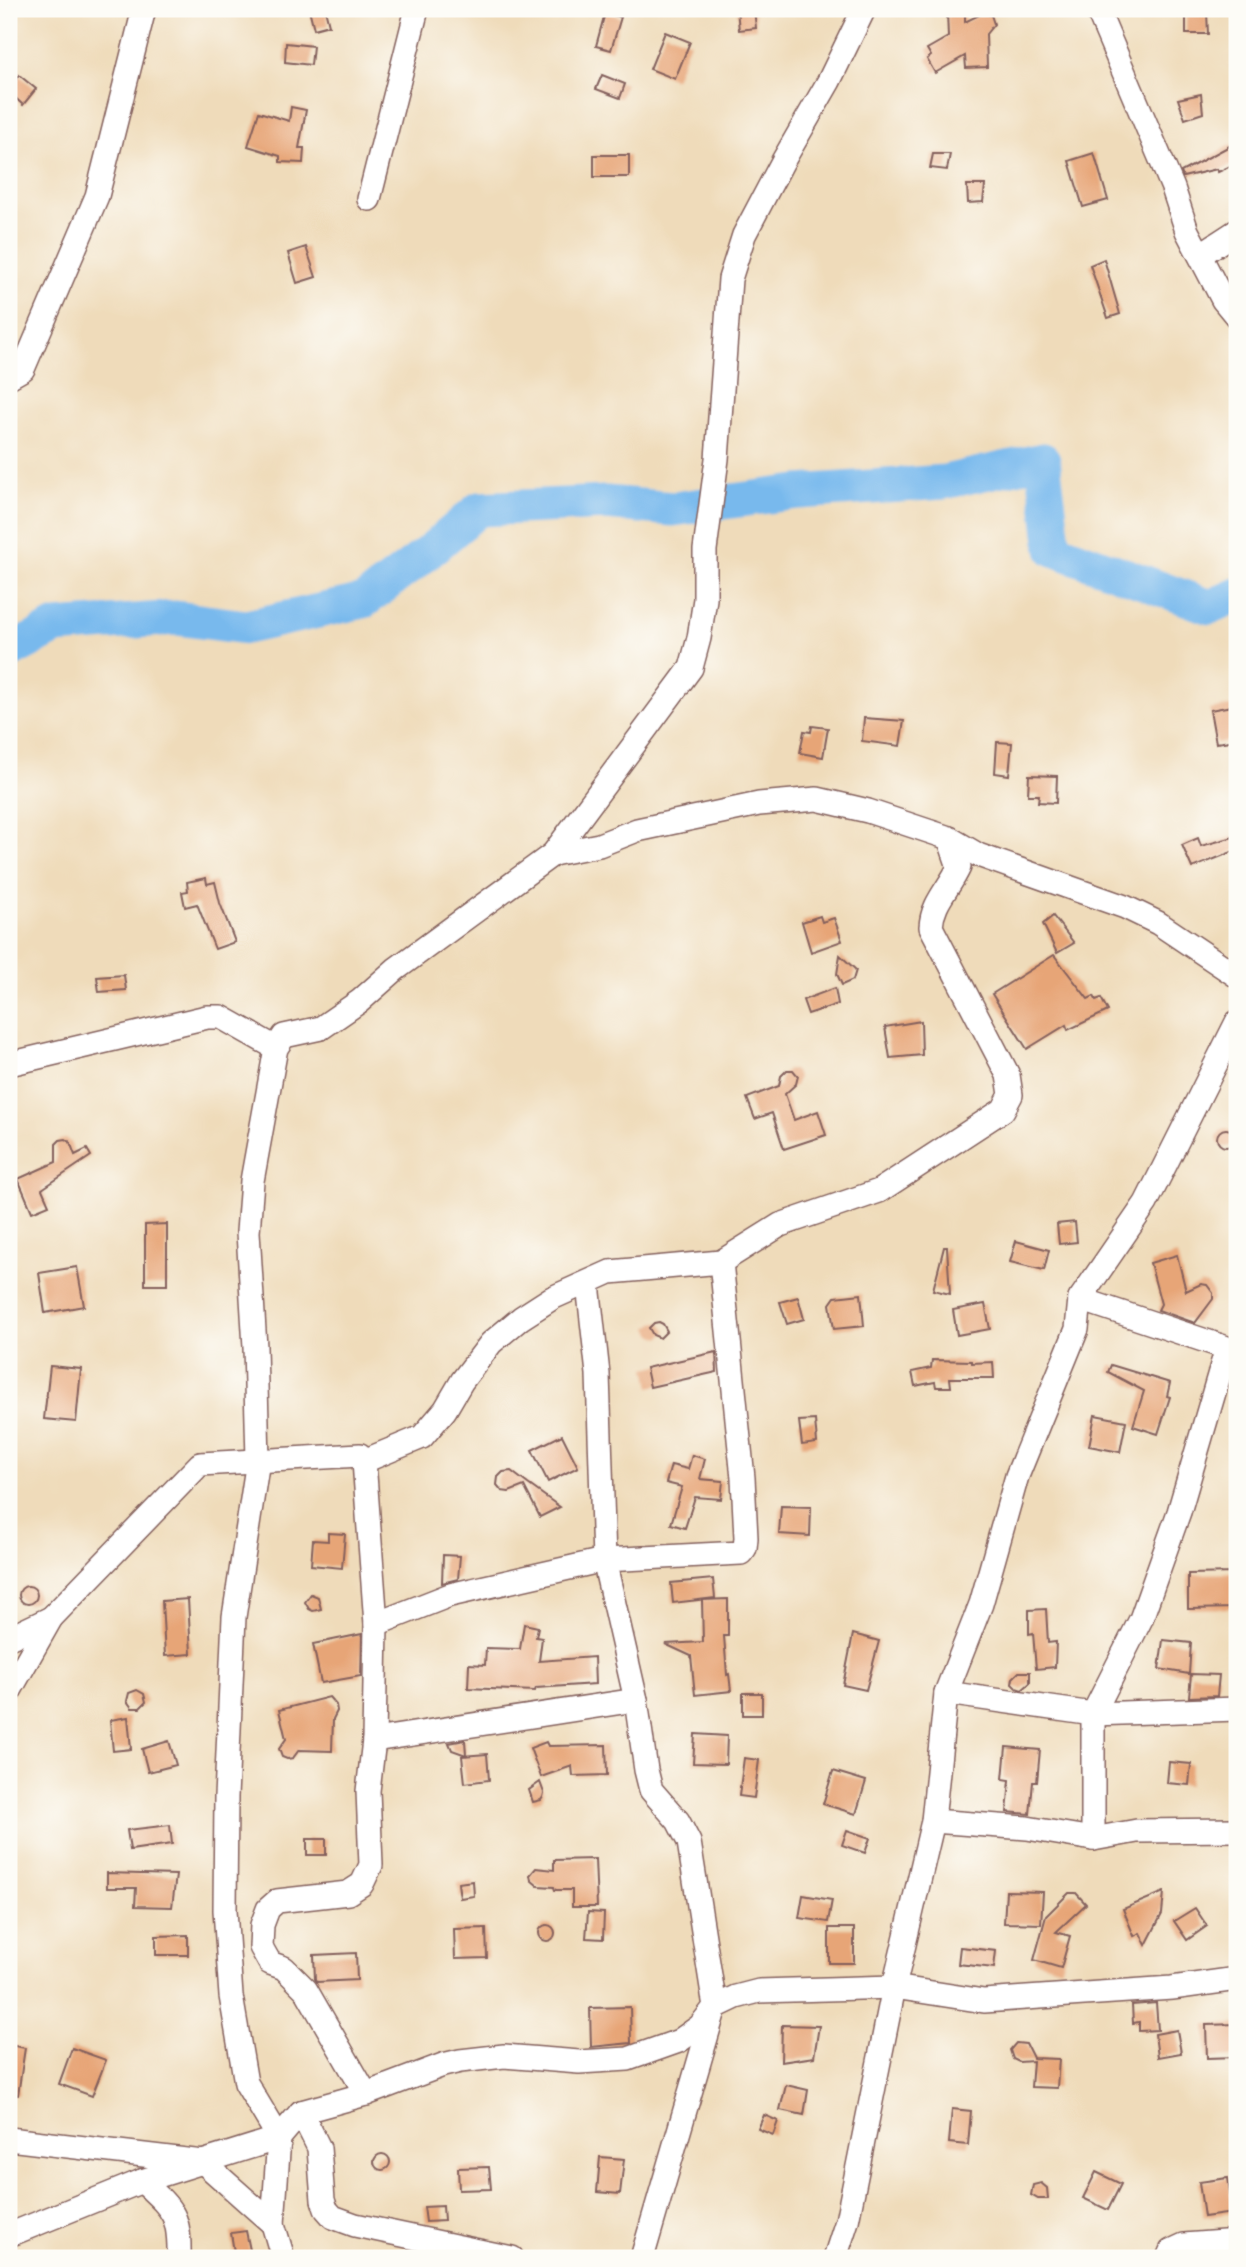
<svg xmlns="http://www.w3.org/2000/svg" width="1246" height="2267" viewBox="0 0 1246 2267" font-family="'Playpen Sans',sans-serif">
<rect width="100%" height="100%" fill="#fdfcf7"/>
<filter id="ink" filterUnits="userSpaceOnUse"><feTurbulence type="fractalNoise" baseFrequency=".0143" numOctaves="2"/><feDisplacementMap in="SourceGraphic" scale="14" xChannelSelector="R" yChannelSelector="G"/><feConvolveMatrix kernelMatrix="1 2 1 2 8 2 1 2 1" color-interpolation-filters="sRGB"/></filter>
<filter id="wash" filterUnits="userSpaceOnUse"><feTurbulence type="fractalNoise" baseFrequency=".00686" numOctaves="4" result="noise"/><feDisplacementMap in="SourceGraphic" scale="28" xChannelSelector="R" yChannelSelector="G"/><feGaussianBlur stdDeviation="1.57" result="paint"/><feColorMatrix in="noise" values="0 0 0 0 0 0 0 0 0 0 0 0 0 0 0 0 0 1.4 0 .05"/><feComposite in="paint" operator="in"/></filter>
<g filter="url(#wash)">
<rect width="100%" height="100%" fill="#efdbba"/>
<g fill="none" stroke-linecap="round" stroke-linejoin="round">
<polyline stroke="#78b9ed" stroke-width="35" points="9,652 56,627 176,618 246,627 364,601 425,555 479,509 606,503 673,509 798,492 944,482 1043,460 1054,549 1210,607 1237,595"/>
</g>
<g id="blocks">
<g fill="#e7a577">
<polygon points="309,9 325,9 329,25 314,29"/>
<polygon points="737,9 754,9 756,28 739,30"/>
<polygon points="947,12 965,12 965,22 983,13 991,15 994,24 986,34 987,67 966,68 965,56 935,73 927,59 931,56 927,49 948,37"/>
<polygon points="605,13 621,17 611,50 596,46"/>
<polygon points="1207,13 1208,34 1186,34 1186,14"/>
<polygon points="665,32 690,42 675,79 650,69"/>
<polygon points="286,43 313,46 311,65 285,62"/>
<polygon points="19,75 36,89 23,105 9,92 9,87"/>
<polygon points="602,75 625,84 620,98 596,89"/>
<polygon points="1201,94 1203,113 1185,119 1178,99"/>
<polygon points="291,107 306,110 299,148 304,148 303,163 280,162 280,156 248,146 259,112 289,121"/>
<polygon points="1237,142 1237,163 1218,172 1217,169 1183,177 1181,172"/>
<polygon points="1094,153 1108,200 1083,207 1069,161"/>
<polygon points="933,154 950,154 947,170 930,168"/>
<rect x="594" y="155" width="35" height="22"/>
<polygon points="967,185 985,185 983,202 968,203"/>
<polygon points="306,247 316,277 297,283 288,253"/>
<polygon points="1104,259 1120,314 1108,318 1090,265"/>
<polygon points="1237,705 1237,740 1216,743 1210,710"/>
<polygon points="864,718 904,721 900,746 862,741"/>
<polygon points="812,726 828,728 823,757 800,753 804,731 811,732"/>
<polygon points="997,742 1012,743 1009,775 995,773"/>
<polygon points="1029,775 1057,776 1056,803 1038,802 1039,795 1028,795"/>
<polygon points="1237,836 1237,850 1192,868 1182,845 1198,838 1201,846"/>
<polygon points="206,878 207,884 215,882 220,903 235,942 215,949 197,904 185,907 182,892 188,891 187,882"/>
<polygon points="820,916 822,922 834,918 842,941 811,952 802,922"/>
<polygon points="1053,916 1074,943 1057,953 1043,924"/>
<polygon points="840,955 856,970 853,980 842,985 837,974"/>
<polygon points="1054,955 1088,999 1094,996 1096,1000 1101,998 1108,1011 1068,1030 1066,1025 1027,1049 992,994"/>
<polygon points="124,975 126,990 99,992 97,977"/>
<polygon points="835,988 838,1004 808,1014 803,1000"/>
<polygon points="921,1021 922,1055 890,1058 885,1027"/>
<polygon points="787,1070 793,1070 798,1076 796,1084 785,1094 794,1120 818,1111 826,1135 784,1149 772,1113 755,1119 747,1098 779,1086 781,1076"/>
<circle cx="1226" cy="1138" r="9"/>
<polygon points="66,1139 70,1142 75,1155 87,1149 91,1156 42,1189 49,1205 32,1212 18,1179 56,1162 56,1144 60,1140"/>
<polygon points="1075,1222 1077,1242 1059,1244 1057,1224"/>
<polygon points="167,1224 167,1285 145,1285 145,1225"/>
<polygon points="1016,1241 1049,1250 1044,1270 1010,1262"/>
<polygon points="944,1247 947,1247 950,1294 933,1290"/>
<polygon points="1177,1255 1186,1291 1201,1284 1207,1285 1213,1293 1213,1299 1195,1323 1158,1310 1161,1304 1150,1263"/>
<polygon points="77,1267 84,1306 45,1313 39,1273"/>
<polygon points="861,1294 864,1326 834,1329 830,1304 835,1297"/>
<polygon points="798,1297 804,1319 787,1324 780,1302"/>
<polygon points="985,1304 990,1329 957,1335 953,1310"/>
<polygon points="659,1322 663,1324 667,1331 660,1338 653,1335 649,1328 654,1323"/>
<polygon points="716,1352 717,1372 650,1387 646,1368"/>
<polygon points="932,1360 972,1361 972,1363 993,1362 994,1378 950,1378 951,1387 936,1387 935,1382 915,1386 912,1372 931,1368"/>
<polygon points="1111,1365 1170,1383 1167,1396 1170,1397 1158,1434 1133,1426 1144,1391 1108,1372"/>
<polygon points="50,1366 81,1369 76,1422 44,1419"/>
<polygon points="1095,1415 1126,1421 1120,1452 1089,1446"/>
<polygon points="815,1420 817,1443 802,1445 799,1421"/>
<polygon points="562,1435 578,1467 548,1482 532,1450"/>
<polygon points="692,1455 705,1459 700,1479 723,1481 721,1499 695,1497 685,1528 671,1524 682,1487 666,1483 671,1465 688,1469"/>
<polygon points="511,1471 528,1484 560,1507 540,1517 524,1486 509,1492 502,1491 497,1485 498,1477 503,1472"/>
<polygon points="781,1506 811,1507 810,1536 779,1534"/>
<polygon points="328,1533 345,1534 342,1568 311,1565 313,1540 328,1541"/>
<polygon points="443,1555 460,1556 458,1579 442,1583"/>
<polygon points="1237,1573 1237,1608 1188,1609 1188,1574"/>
<polygon points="713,1579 715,1598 673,1603 671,1583"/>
<circle cx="28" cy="1595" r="9"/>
<polygon points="311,1594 318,1597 321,1609 313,1611 309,1609 305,1602"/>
<polygon points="188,1599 191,1654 165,1656 162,1601"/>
<polygon points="728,1599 728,1636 724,1636 727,1675 729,1674 731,1691 695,1695 691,1656 665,1644 703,1642 702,1600"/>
<polygon points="1046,1609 1048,1643 1056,1642 1055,1667 1036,1669 1033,1633 1029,1634 1029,1610"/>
<polygon points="524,1624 538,1627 536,1637 542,1638 539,1661 594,1657 595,1684 536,1688 535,1691 468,1688 469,1664 485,1665 486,1648 520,1649"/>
<polygon points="362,1634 361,1676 321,1683 313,1644"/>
<polygon points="853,1634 879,1641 866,1690 843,1685"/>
<polygon points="1163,1640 1191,1643 1189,1674 1159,1669"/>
<polygon points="1019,1672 1030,1672 1030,1683 1022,1690 1016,1688 1012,1684 1013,1678"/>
<polygon points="1191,1674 1219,1675 1217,1696 1189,1697"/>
<polygon points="137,1690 144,1694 146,1702 140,1708 132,1708 127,1701 129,1693"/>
<rect x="743" y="1693" width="19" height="22"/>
<polygon points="329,1697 336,1705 337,1711 333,1719 332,1751 299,1750 293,1758 287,1759 282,1757 279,1749 286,1739 279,1710"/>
<polygon points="128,1717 131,1749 113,1751 110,1720"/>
<polygon points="695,1734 727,1736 726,1764 693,1763"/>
<polygon points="465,1740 466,1755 452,1750 449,1743"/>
<polygon points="169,1741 176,1765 148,1772 142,1749"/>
<polygon points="546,1742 548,1746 606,1745 607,1775 573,1776 572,1766 541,1777 530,1748"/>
<polygon points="1006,1747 1040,1750 1037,1782 1033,1782 1030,1814 1007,1812 1010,1780 1003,1779"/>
<polygon points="487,1754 489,1780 465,1783 462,1756"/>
<polygon points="744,1758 759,1760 754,1798 739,1796"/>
<polygon points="1169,1762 1191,1764 1189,1785 1167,1783"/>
<polygon points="833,1771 866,1781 856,1814 823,1804"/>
<polygon points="540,1782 544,1793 543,1797 541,1800 533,1802 529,1790"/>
<polygon points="170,1825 172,1844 130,1850 127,1830"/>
<polygon points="847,1830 870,1838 865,1853 842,1845"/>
<rect x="307" y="1839" width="19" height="16"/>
<polygon points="595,1859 597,1907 572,1907 572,1890 555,1890 554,1887 538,1886 531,1880 530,1875 536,1868 554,1870 554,1860"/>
<polygon points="107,1873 176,1875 172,1907 135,1906 136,1888 107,1888"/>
<polygon points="473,1881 474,1896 460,1898 458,1883"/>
<polygon points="1006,1891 1043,1892 1041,1924 1004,1923"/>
<polygon points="1164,1892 1162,1914 1146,1945 1140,1933 1134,1936 1123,1909"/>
<polygon points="1069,1893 1076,1893 1086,1904 1056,1932 1070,1936 1061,1968 1034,1960 1046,1916"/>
<polygon points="803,1895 832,1900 828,1922 799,1918"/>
<polygon points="1195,1908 1207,1926 1187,1940 1174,1921"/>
<polygon points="588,1912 604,1913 603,1939 586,1938"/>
<circle cx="547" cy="1933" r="8"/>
<polygon points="486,1928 487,1958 455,1959 454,1929"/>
<rect x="829" y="1928" width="25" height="35"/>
<polygon points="188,1935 188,1955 156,1955 156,1936"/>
<polygon points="960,1947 996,1951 994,1968 958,1964"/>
<polygon points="356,1953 357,1980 317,1982 315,1979 314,1955"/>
<polygon points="1156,2003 1158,2030 1139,2031 1139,2022 1133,2023 1132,2005"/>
<polygon points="630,2007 631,2043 591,2047 590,2008"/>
<polygon points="1237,2024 1237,2057 1207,2058 1206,2025"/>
<polygon points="782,2025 819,2026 814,2057 781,2062"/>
<polygon points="1177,2030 1181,2053 1158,2057 1155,2034"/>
<polygon points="1016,2043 1026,2044 1033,2058 1059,2059 1057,2088 1031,2087 1033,2061 1019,2062 1013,2059 1010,2050"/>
<polygon points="9,2045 25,2048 18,2095 9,2094"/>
<polygon points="72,2048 106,2060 92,2096 59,2084"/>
<polygon points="786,2085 808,2090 804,2115 780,2110"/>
<polygon points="952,2109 971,2111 968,2145 949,2143"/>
<polygon points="764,2115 778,2121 773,2135 758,2129"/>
<circle cx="382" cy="2162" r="8"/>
<polygon points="600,2157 624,2159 620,2194 597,2192"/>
<polygon points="489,2167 491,2189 459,2190 458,2168"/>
<polygon points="1096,2172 1121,2184 1108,2210 1083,2198"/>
<polygon points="1228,2178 1233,2213 1204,2217 1199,2182"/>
<polygon points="1041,2183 1047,2188 1048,2199 1038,2199 1031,2195 1033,2185"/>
<polygon points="443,2206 444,2221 426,2222 424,2207"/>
<polygon points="246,2231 251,2255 235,2258 231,2233"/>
</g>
</g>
</g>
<g filter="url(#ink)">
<use href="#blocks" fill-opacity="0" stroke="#84615d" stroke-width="2"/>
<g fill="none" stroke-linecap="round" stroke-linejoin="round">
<g stroke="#84615d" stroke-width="26">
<g id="minor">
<polyline points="1097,9 1173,188 1187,231 1223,300 1237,317"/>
<polyline points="369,199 417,9"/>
<polyline points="1200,255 1237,231"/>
<polyline points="9,377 23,369 97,196 144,9"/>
<polyline points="553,854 599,845 637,830 759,804 817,799 868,811 949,838 978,855 1125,907 1158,923 1237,976"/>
<polyline points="9,1064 207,1017 221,1017 276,1048"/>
<polyline points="1080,1299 1227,1348 1179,1512 1141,1619 1093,1714 1093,1839"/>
<polyline points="364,1461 376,1624 374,1740 368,1791 371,1865 362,1884 348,1893 277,1901 268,1909 262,1925 261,1947 270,1963 284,1968 306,1990 366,2094"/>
<polyline points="376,1624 450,1595 604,1560 741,1553 745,1548 746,1538 743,1478 721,1262"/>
<polyline points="9,1638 51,1618"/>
<path d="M9,1692L51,1618L200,1464L360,1455L364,1461L422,1437L445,1410L462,1381L491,1343L521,1318L552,1298L610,1272L721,1262L780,1225L879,1191L1003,1110L1011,1095L1008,1075L931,927C932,903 949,889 959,867L949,838"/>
<polyline points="946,1693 1093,1714 1237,1709"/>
<polyline points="374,1740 636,1700"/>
<polyline points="933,1821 1027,1828 1093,1839 1137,1831 1237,1830"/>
<polyline points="301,2112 319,2148 323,2200 326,2209 333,2217 355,2225 512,2258"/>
<polyline points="9,2139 203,2162 273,2224"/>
<path d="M142,2181C173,2210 180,2214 179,2258"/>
<polyline points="9,2235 142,2181 279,2138 301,2112 366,2094 443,2065 460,2061 504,2056 579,2062 628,2059 679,2041 700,2026 715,2007 689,1842 678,1821 651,1790 646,1770 636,1700 604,1560 598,1374 588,1284"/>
<polyline points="283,2258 273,2224 279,2138 246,2083 231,1996 225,1910 226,1797 234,1617 258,1460 255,1347 248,1232 252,1181 276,1048 284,1036 321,1028 360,1001 396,969 553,854 691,668 699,638 705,599 705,550 717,459 730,279 744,235 783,161 829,81 864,9"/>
<polyline points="642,2258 715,2007 736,1997 759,1991 894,1987 984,2001 1172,1988 1237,1979"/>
<polyline points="835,2258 847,2221 894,1987 933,1821 946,1693 981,1604 1017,1476 1077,1329 1080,1299 1146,1203 1237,1022"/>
<polyline points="1168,2258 1171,2251 1184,2245 1237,2241"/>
</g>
</g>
<use href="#minor" stroke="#fff" stroke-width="23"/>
</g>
</g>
<rect width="1246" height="2267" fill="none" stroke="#fdfcf7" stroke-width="35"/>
</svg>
